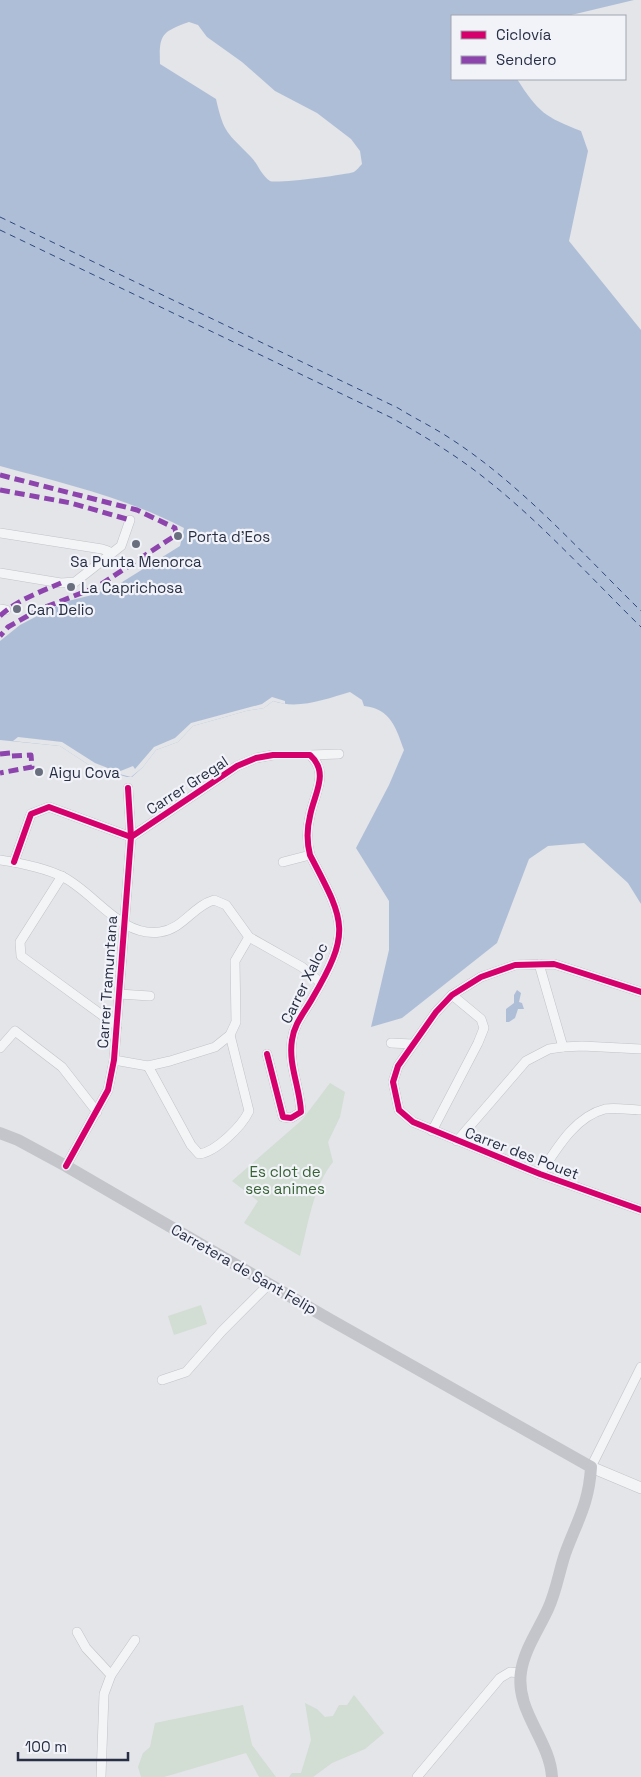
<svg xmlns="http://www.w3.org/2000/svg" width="641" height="1777" viewBox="0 0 641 1777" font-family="'Space Grotesk',sans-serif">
<rect width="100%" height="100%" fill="#e3e5e9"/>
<g fill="#d2ddd3">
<path d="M330,1083L345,1092L340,1117L328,1142L333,1162C313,1187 308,1225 300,1256L244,1223L258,1201L232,1181L302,1120Z"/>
<polygon points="201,1305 207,1324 174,1335 168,1316"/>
<polygon points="354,1695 384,1733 365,1749 332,1763 313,1777 289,1777 292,1773 301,1773 311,1740 305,1703 317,1709 325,1717 333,1716 339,1705 347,1705"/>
<polygon points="243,1705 252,1745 276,1777 259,1777 246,1753 164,1777 141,1777 138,1767 143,1753 150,1747 155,1723"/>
</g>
<g fill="#afbed7" fill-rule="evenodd">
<path d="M0,0H634L567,16H452V79H517C538,112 545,117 581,131L588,151L569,241L641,330V904L628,883L584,843L548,846L529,859L497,943L402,1018L371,1027L389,950V901L356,848L389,785L404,750C396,728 391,709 364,706L362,700L350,692C326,699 298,710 273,701L264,708L246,711L193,726L178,742L156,750L143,767L132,777H127L92,767L60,746L0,740V641L20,625L64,602L92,595L119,584L180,546L184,528C127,498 62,483 0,466ZM189,22L198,25L207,37L242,62L275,91L317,113L351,139L360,151L362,164C359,167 357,170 354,172C345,175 275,184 270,181C261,175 258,164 251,157C227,132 224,134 216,99L160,64C159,35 161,32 189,22Z"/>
<polygon points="517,990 521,993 519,1002 522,1003 524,1009 518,1009 515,1018 509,1022 506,1022 506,1009 514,1003 514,995"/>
</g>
<polygon fill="#e3e5e9" points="272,697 285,701 285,704 273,701 264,708 246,711 193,726 178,742 156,750 143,767 131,777 92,767 60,746 13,741 18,737 62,742 95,763 118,772 133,766 135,769 154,747 175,738 191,723 262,704"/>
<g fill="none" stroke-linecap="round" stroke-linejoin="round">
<g stroke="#2d487d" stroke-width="1" stroke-dasharray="6 5" stroke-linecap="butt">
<path d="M0,217L398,408C414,418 431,426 448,437C520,483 580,551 641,611"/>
<path d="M0,230L392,418C424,436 454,454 482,476C540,521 589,576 641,627"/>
</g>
<g stroke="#c1c3c7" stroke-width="10">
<g id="minor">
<polyline points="0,533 102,549 108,551 109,554"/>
<polyline points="0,573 61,583 75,582 121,546 130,520"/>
<polyline points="0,609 6,610"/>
<polyline points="310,755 339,754"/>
<path d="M0,860C20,863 45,868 63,877C94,892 121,938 160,932C183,929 193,906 214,900L226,905L249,937L302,967L321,983"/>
<path d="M14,862L31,814L49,807L131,837L237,766L256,758L273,755H310C330,773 314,794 310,816C307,828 307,843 310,855C345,922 352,931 312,999C304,1013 294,1024 292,1040C288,1064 300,1088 301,1112L291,1118L283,1117L267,1054"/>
<polyline points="283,862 310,855"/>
<polyline points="62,876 20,942 21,956 117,1026"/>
<polyline points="539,964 563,1047"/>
<polyline points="641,992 554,964 515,965 481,977 452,995 436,1012 398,1066 393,1082 399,1110 413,1122 540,1174 641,1210"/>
<polyline points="119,994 150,996"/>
<polyline points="391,1043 412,1044"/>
<polyline points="0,1048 15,1031 62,1067 97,1112"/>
<polyline points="114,1060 148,1066 170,1061 215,1047 230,1035 236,1022 235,961 249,937"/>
<path d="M148,1066L191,1145L199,1154C216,1152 242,1126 249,1111L230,1035"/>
<polyline points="432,1131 478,1043 484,1028 481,1019 452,995"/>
<polyline points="457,1141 526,1061 549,1049 563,1047 582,1046 641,1049"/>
<polyline points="66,1166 108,1090 114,1060 131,837 128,788"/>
<path d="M540,1174C556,1150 574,1117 605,1109C616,1107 630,1110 641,1110"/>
<polyline points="162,1380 186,1372 222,1331 269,1284"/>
<polyline points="591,1467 641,1367"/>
<polyline points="77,1632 86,1648 111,1675 104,1694 101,1777"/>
<polyline points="111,1675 135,1640"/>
<polyline points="417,1777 500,1678 510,1672 520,1673"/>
</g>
</g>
<g stroke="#c1c3c7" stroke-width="12">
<polyline id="tertiary" points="591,1467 641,1488"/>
</g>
<use href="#minor" stroke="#f3f4f6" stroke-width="9"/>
<use href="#tertiary" stroke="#f3f4f6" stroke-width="11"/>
<path stroke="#c4c5ca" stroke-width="12" d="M0,1133L18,1140L66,1166L329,1319L591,1467C589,1504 577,1521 565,1554C559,1572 556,1592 548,1609C539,1629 524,1650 521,1672C515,1711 550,1740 552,1777"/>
<g stroke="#8e44ad" stroke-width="5" stroke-dasharray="10 5" stroke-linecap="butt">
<polyline points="0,475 137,510 175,528 176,535 97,587 38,610 8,627 0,636"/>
<polyline points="0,490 71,503 130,520"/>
<path d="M0,616C17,600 40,592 61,583"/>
<polyline points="0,754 11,753 11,756 31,755 32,767 0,773"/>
</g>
<g stroke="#f1f3f8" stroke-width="9">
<g id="cycleway">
<path d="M14,862L31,814L49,807L131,837L237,766L256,758L273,755H310C330,773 314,794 310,816C307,828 307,843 310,855C345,922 352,931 312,999C304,1013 294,1024 292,1040C288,1064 300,1088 301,1112L291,1118L283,1117L267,1054"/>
<polyline points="641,992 554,964 515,965 481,977 452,995 436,1012 398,1066 393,1082 399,1110 413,1122 540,1174 641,1210"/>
<polyline points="66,1166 108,1090 114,1060 131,837 128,788"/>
</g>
</g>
<use href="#cycleway" stroke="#d6006c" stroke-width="6"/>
</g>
<g fill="#696f7e" stroke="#f1f3f8" stroke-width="2">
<circle cx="178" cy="536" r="5"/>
<circle cx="136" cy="544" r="5"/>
<circle cx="71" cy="587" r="5"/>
<circle cx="17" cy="609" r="5"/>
<circle cx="39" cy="772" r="5"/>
</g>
<g text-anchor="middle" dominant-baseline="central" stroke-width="4.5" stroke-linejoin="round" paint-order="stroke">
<g font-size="15" fill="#282f45" stroke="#f1f3f8" text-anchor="start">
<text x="188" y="536">Porta d'Eos</text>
<text x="136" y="561" text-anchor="middle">Sa Punta Menorca</text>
<text x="81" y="587">La Caprichosa</text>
<text x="27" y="609">Can Delio</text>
<text x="49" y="772">Aigu Cova</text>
</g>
<g font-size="15" fill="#282f45" stroke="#f1f3f8">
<text transform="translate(187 785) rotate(-33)">Carrer Gregal</text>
<text transform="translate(107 982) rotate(-86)">Carrer Tramuntana</text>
<text transform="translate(304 983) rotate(-64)">Carrer Xaloc</text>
<text transform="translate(522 1153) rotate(21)">Carrer des Pouet</text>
<text transform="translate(244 1269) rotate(30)">Carretera de Sant Felip</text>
</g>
<g font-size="15" fill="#376233" stroke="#f1f3f8">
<text x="285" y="1171">Es clot de<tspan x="285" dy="17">ses animes</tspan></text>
</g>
</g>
<rect x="451" y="15" width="175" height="65" fill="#f1f3f8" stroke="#a1a5b0"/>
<rect x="461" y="31" width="25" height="8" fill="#d6006c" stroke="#a1a5b0"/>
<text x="496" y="40" font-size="15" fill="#282f45">Ciclovía</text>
<rect x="461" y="56" width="25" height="8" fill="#8e44ad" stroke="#a1a5b0"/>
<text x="496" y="65" font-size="15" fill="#282f45">Sendero</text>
<path d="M18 1752v8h110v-8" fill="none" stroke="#282f45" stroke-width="2.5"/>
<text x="25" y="1752" font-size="15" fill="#282f45" stroke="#f1f3f8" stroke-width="4" paint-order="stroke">100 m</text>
</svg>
